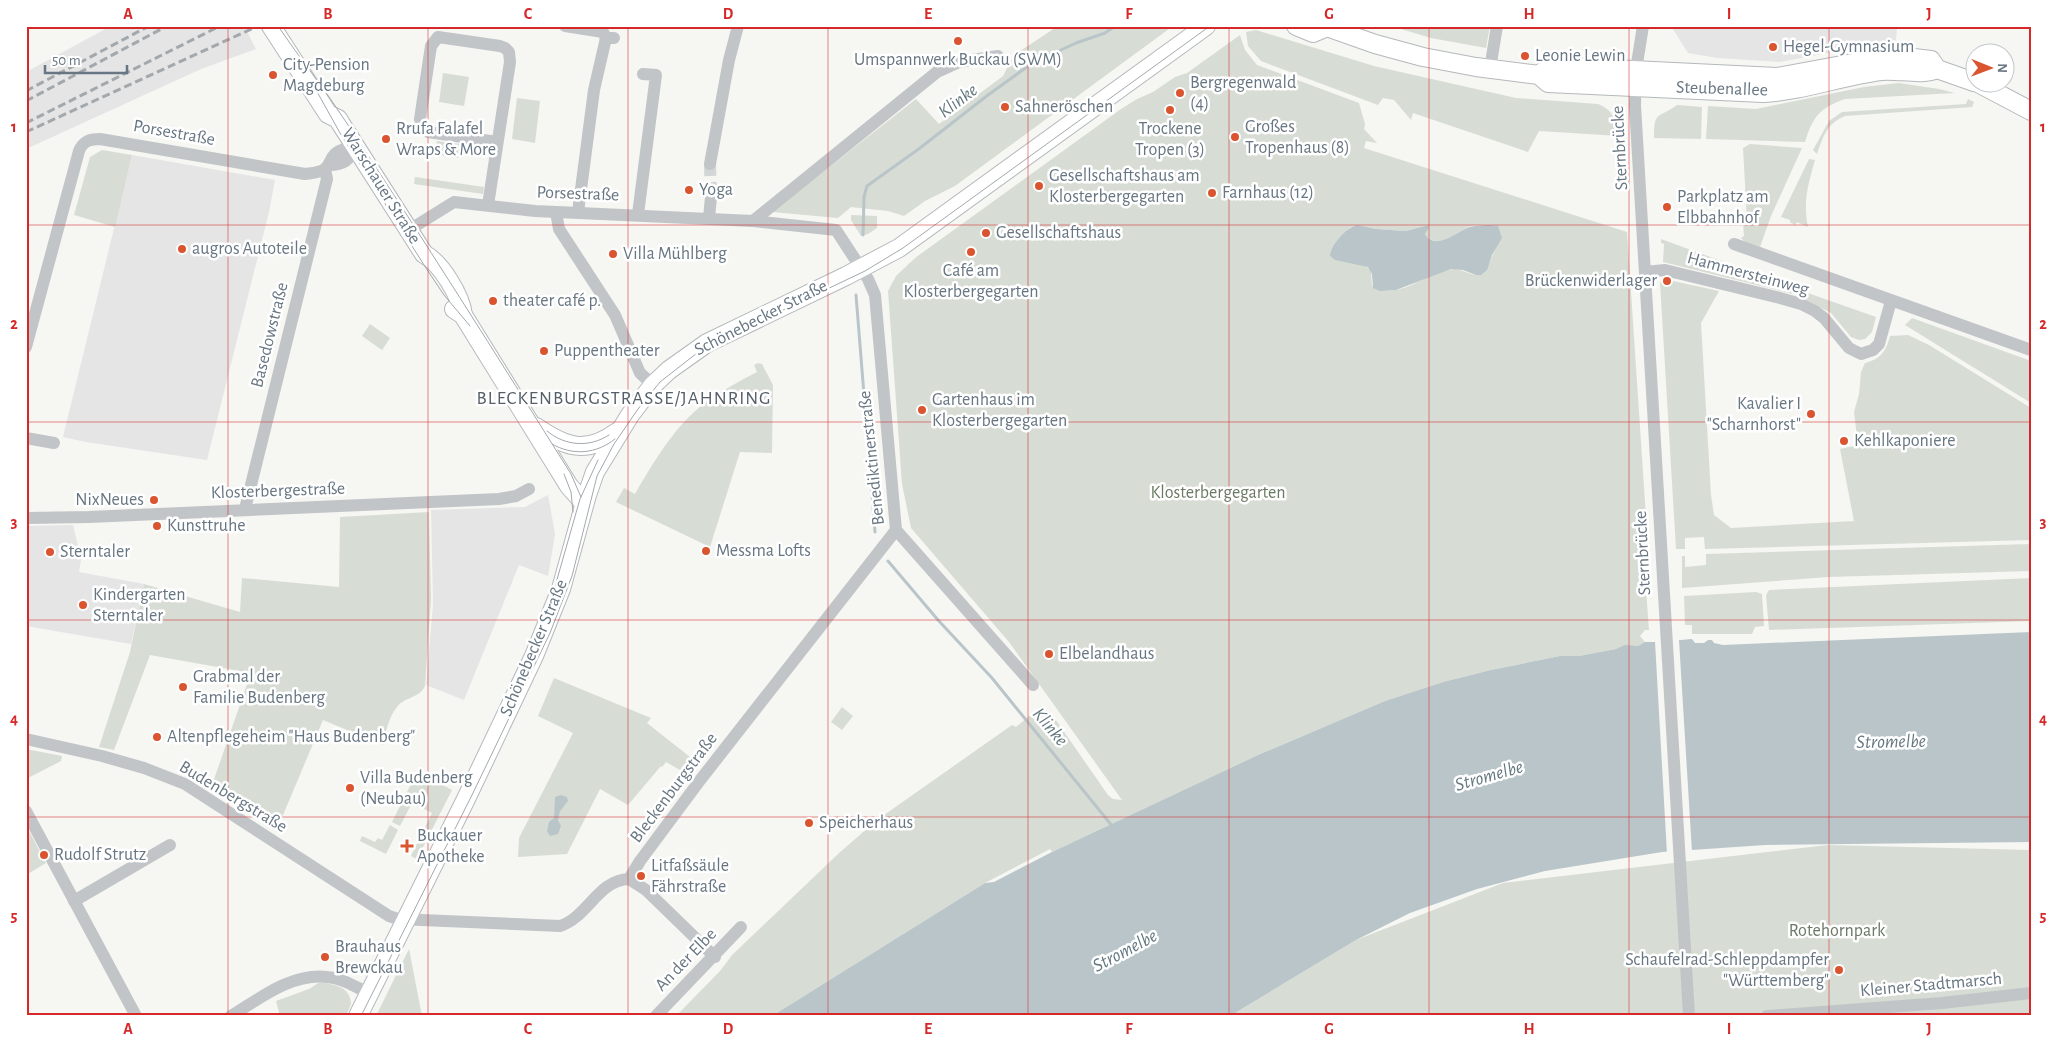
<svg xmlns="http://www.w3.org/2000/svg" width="2057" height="1042" viewBox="0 0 2057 1042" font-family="'Alegreya Sans',sans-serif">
<rect width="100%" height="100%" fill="#f6f6f3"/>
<g fill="#e4e5e4">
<polygon points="111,26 244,26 256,49 201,69 26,149 26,72"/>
<polygon points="1671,26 1897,26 1896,40 1780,62 1718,58 1688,53"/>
<polygon points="132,155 275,180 269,212 207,460 86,442 63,437"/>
<polygon points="548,495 555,534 548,576 519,565 464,700 426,685 433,604 431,510 525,507"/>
<polygon points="73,525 78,546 83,547 79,572 144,584 131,644 26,626 26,526"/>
</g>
<g fill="#d7ddd4" fill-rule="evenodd">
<polygon points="1058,26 1173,26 955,186 925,201 904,216 888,211 851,207 838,218 772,212 916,99 939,124 1003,76 1014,55"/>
<polygon points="1391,26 1490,26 1486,48 1431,38"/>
<path d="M1256,30L1374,66L1516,98L1598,104C1608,108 1614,114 1617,125H1614L1615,131H1619V136L1539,131L1528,152L1413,113L1411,120L1394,100L1383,98L1378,105L1261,61L1248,46L1246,32Z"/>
<path d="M1240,35L1245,50L1257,65L1359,103L1365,124L1364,129L1377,143L1366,141L1364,148L1627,232L1648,547L1643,548L1649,630H1645L1640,636L1645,642L1638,646H1625L1616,649L1579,656H1560L1491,670L1443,682L1385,701L1258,755L1052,852L1050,849L985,883L772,1016H676L720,971L732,955L838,854L877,820L1012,725L1016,727L1041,706L1051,713L1108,795L1113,799L1122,800L1009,642L911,528L902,484L888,291L896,276L915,258L1121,109L1137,99L1153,92L1175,77L1187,73ZM1355,225L1376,229L1406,231L1427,225L1429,228L1425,234C1436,251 1455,233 1468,227C1476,224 1489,225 1496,225L1501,235C1499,241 1487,270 1483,273C1476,279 1463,269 1454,269C1426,271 1400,302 1372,286L1371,271C1362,258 1342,266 1330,256C1330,245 1346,229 1355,225Z"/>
<polygon points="443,73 469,77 464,106 439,102"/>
<path d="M1899,83L1939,89L1955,93L1845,99C1819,108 1813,117 1805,142L1706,139L1708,106L1756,109L1864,87Z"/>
<polygon points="517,98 540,101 535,143 512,139"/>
<path d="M1968,99L1974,102L1972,107L1845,116C1827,123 1823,137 1817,154L1813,150L1829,121L1842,112L1966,104Z"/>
<path d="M1677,105L1702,107L1701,139L1654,138C1654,110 1658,119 1677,105Z"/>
<polygon points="437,141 460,144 458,158 434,154"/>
<polygon points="1750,144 1802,148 1771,216 1760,247 1745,242 1741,238 1744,236 1743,223 1747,221 1743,148"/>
<polygon points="102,150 132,155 115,227 74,215 90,157"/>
<path d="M1809,159L1815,160C1808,185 1803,200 1808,227L1797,222L1795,225L1790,222V220L1781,217Z"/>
<polygon points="415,177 484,187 483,194 414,184"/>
<polygon points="851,215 877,216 877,228 868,234 861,236 851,220"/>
<polygon points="1661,239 1754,273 1754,275 1801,293 1802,291 1876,317 1872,332 1865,339 1859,340 1851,337 1831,313 1797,295 1663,262 1664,244 1661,243"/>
<path d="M1664,279L1719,291L1701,323L1711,495L1714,515L1731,528L1854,521L1840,449L1858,445L1854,412L1859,394L1861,372L1865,363C1881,359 1886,351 1890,336L1908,335L1929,345L2031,408V540L1705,549L1704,537L1685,538V549H1676L1660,283Z"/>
<polygon points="1912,318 2031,361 2031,403 1905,325"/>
<polygon points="370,324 390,338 382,350 362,336"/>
<path d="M758,363L762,364L773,385L772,453L740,452L710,547L616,502L624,488L635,494C653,463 675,425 705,403C721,391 739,381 757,372L754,365Z"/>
<path d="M429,512L431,600L425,686C420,698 404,697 397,707C388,718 386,732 383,745L323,720L278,827L212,785L251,673L150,655L114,750L99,747L130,652L144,584L240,612L242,578L339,587L340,517Z"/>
<polygon points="2031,544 2031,571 1829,577 1682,588 1682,556 1685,556 1685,567 1706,565 1706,554"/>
<polygon points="2031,578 2031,621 1769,630 1766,595 1769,590"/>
<polygon points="1756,592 1762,594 1764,626 1755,627 1752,634 1692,634 1692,625 1685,625 1684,596"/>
<polygon points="554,678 651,718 647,723 690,757 680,770 666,762 662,767 661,766 628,805 600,789 567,854 518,857 519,838 573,733 538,716"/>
<polygon points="842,707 853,716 842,730 831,722"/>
<polygon points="26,749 62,756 61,761 26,779"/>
<polygon points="418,770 424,775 452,790 417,859 411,856 432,813 412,803 400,826 392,822"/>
<polygon points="390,825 398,830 386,854 360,841 362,836 375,842 378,838 382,840"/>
<polygon points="28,829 46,863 26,875 26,830"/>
<polygon points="1828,845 2031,850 2031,1016 1230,1016 1356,940 1503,883"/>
<polygon points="409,949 422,1016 376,1016"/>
<path d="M320,982C335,985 350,986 351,1004L346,1016H280L276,1001L309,989Z"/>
</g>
<g fill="#b9c5c9">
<path d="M1357,225L1376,229L1406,231L1428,225L1429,228L1425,234C1435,251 1455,233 1467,228C1473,225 1493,224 1498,226L1502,238L1492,255L1487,270L1481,275H1476L1463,270L1451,269L1396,290L1380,291L1373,288L1372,274L1368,267L1335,260L1330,256C1330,245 1347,227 1357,225Z"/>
<polygon points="2031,632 2031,842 1765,845 1662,852 1545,871 1477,889 1410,913 1356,940 1230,1016 772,1016 985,883 994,882 1052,852 1258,755 1385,701 1443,682 1491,670 1560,656 1579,656 1616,649 1625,645 1638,646 1645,642 1692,639 1695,643 1704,643 1708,640 1712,640 1714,643 1723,645"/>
<polygon points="561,795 567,797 568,801 560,811 558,820 561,826 558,834 550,836 547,831 549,822 554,818 555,797"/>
</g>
<polygon fill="#f6f6f3" points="1688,637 1688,639 1679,640 1692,852 1667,854 1655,642 1646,642 1646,640"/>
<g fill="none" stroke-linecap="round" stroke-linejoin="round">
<g stroke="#b9c5c9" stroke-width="3">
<polyline points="863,235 864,197 867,186 920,148 988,95 1031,64 1076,43 1105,33 1115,26"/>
<polyline points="856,295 875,532"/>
<polyline points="888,561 938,620 992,678 1113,827"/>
</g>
<polyline stroke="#d2d6d7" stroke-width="12" stroke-dasharray="12 6" stroke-linecap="butt" points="710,164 711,197"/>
<g stroke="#b4b9bc" stroke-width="20">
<g id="secondary">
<path d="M271,26L328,114L338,119L341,124L424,254C441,263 461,296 463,315"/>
<polyline points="1296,26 1313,33 1325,28"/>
<path d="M1324,26L1375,44L1423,57L1476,67L1539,75L1548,83L1763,93C1803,91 1841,76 1881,71C1898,69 1922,76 1937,69"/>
<polyline points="1539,75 1550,66 1777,77 1880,58 1905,57 1931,60 1937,69 1974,82"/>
<polyline points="1976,82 2031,111"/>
<polyline points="454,309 463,315 569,486 584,503"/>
<path d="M536,427C565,447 586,455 617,432"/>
<polyline points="358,1016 465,801 534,656 561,589 587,495 595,472 630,415 653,385 669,370 707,343 846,276 899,248 1206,26"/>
</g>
</g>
<g stroke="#c1c5c8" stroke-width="12">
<polyline points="565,26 603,32 606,38"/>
<polyline points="1643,26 1636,70 1635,105 1689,1016"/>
<polyline points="1490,69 1497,26"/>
<polyline points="710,164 729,60 738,26"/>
<path d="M329,165C344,165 349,160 356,148"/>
<polyline points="488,205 510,62 509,52 505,48 500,46 438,37 431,46 420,119 422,127 428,132 497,142"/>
<polyline points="556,212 559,229 615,315 640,373 653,385"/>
<polyline points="578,212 594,90 606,38 614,38"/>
<polyline points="638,214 656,75 643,74"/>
<polyline points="709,218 711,197"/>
<polyline points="753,221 937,72 959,62 998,56"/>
<polyline points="409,230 454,202 535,211 753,221 836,230 868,279 875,295 896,530 1033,685"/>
<polyline points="1734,244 2031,350"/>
<polyline points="1645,272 1665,270 1780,298 1801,304 1815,311 1824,318 1849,348 1861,354 1873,350 1879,344 1891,301"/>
<path d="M26,347L79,151C83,141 90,139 100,139L305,174C312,173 319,173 325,169C330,165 330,159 334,155C339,149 348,148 356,148"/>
<polyline points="26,438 54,443"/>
<polyline points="245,509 327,179 325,169"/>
<polyline points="26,518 89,517 499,499 516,496 529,489"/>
<path d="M26,739L102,756L144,768L185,784L389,916L398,919L560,926C588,917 598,880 629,879L640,861L701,779L896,530"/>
<polyline points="26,811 136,1016"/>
<polyline points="629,879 646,890 715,957"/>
<polyline points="74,901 170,845"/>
<path d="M231,1016C259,999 291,973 327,977C342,978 356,987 370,994"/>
<polyline points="656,1016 741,927"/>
<polyline points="1767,1016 1942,1003 2031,993"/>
</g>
<use href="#secondary" stroke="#fff" stroke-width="18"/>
<g stroke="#a3a8ad" stroke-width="1">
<path d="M278,26C300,59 325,89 346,122C423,238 497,356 571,474L581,497"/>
<polyline points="315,88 340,133 426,268 444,295 470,326"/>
<path d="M547,431C565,446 589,448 609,435"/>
<path d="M552,444C573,456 596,454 615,439"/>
<polyline points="564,474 571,492 573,512"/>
<polyline points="511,699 552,597 580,499 598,460"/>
<polyline points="361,1016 473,793 550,633 572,576 597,476 614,444 638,409 660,382 697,353 718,341 865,271 903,248 1210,26"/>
</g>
<g stroke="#a3a8ad" stroke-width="3" stroke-dasharray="8 4" stroke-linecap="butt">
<polyline points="26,91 149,26"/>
<polyline points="26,101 167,26"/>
<polyline points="26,123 220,26"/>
<polyline points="26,132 258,26"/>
</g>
</g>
<path fill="none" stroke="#d62828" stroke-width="1" stroke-opacity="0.55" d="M228,26V1016M428,26V1016M628,26V1016M828,26V1016M1028,26V1016M1229,26V1016M1429,26V1016M1629,26V1016M1829,26V1016M26,225H2031M26,422H2031M26,620H2031M26,817H2031"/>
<g fill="#da542f" stroke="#fff" stroke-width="2">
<circle cx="958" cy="41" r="5"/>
<circle cx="1773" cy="47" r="5"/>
<circle cx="1525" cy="56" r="5"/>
<circle cx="273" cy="75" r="5"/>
<circle cx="1180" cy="93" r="5"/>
<circle cx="1005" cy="107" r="5"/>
<circle cx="1170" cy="110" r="5"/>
<circle cx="1235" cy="137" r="5"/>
<circle cx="386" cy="139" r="5"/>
<circle cx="1039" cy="186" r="5"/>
<circle cx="689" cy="190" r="5"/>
<circle cx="1212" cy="193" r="5"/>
<circle cx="1667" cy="207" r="5"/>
<circle cx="986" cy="233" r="5"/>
<circle cx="182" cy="249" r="5"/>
<circle cx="971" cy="252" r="5"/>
<circle cx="613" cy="254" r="5"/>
<circle cx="1667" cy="281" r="5"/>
<circle cx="493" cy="301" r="5"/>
<circle cx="544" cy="351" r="5"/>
<circle cx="922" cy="410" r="5"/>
<circle cx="1811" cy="414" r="5"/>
<circle cx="1844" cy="441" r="5"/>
<circle cx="154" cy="500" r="5"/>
<circle cx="157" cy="526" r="5"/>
<circle cx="706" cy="551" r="5"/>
<circle cx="50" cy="552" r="5"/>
<circle cx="83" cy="605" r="5"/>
<circle cx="1049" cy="654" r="5"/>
<circle cx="183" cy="687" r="5"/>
<circle cx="157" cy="737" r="5"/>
<circle cx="350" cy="788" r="5"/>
<circle cx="809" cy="823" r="5"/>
<path d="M404.5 838.5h5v5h5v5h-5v5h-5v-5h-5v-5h5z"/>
<circle cx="44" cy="855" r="5"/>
<circle cx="641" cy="876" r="5"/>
<circle cx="325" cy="957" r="5"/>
<circle cx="1839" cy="970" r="5"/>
</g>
<g text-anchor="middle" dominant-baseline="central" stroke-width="5" stroke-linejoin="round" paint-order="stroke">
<g font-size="18" fill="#677682" stroke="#fff" text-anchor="start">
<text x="1783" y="47">Hegel-Gymnasium</text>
<text x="1535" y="56">Leonie Lewin</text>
<text x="958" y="60" text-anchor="middle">Umspannwerk Buckau (SWM)</text>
<text x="283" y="65">City-Pension<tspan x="283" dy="21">Magdeburg</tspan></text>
<text x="1190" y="83">Bergregenwald<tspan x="1190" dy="21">(4)</tspan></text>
<text x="1015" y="107">Sahneröschen</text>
<text x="1245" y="127">Großes<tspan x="1245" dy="21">Tropenhaus (8)</tspan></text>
<text x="396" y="129">Rrufa Falafel<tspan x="396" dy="21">Wraps &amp; More</tspan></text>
<text x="1170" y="129" text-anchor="middle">Trockene<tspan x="1170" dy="21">Tropen (3)</tspan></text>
<text x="1049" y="176">Gesellschaftshaus am<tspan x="1049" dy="21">Klosterbergegarten</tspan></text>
<text x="699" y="190">Yoga</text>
<text x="1222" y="193">Farnhaus (12)</text>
<text x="1677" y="197">Parkplatz am<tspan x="1677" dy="21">Elbbahnhof</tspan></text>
<text x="996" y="233">Gesellschaftshaus</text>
<text x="192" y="249">augros Autoteile</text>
<text x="623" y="254">Villa Mühlberg</text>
<text x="971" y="271" text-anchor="middle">Café am<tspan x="971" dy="21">Klosterbergegarten</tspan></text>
<text x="1657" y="281" text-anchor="end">Brückenwiderlager</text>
<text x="503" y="301">theater café p.</text>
<text x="554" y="351">Puppentheater</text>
<text x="932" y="400">Gartenhaus im<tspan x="932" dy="21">Klosterbergegarten</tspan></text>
<text x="1801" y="404" text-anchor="end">Kavalier I<tspan x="1801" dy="21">"Scharnhorst"</tspan></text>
<text x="1854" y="441">Kehlkaponiere</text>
<text x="144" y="500" text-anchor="end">NixNeues</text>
<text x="167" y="526">Kunsttruhe</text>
<text x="716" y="551">Messma Lofts</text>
<text x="60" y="552">Sterntaler</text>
<text x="93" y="595">Kindergarten<tspan x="93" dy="21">Sterntaler</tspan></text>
<text x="1059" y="654">Elbelandhaus</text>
<text x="193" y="677">Grabmal der<tspan x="193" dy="21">Familie Budenberg</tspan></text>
<text x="167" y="737">Altenpflegeheim "Haus Budenberg"</text>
<text x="360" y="778">Villa Budenberg<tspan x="360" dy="21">(Neubau)</tspan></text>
<text x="819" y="823">Speicherhaus</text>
<text x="417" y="836">Buckauer<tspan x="417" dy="21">Apotheke</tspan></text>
<text x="54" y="855">Rudolf Strutz</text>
<text x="651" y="866">Litfaßsäule<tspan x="651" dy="21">Fährstraße</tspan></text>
<text x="335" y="947">Brauhaus<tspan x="335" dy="21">Brewckau</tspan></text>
<text x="1829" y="960" text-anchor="end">Schaufelrad-Schleppdampfer<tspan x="1829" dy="21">"Württemberg"</tspan></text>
</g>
<g font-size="18" fill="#677682" stroke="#fff">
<text transform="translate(1722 89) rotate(2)">Steubenallee</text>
<text transform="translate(174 133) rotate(10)">Porsestraße</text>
<text transform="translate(1620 148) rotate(-93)">Sternbrücke</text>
<text transform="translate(381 186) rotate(58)">Warschauer Straße</text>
<text transform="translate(578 194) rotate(2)">Porsestraße</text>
<text transform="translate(1748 274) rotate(15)">Hammersteinweg</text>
<text transform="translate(761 318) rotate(-27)">Schönebecker Straße</text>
<text transform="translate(270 335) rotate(-76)">Basedowstraße</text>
<text transform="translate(872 458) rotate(-96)">Benediktinerstraße</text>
<text transform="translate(278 491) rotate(-2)">Klosterbergestraße</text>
<text transform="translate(1643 553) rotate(-93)">Sternbrücke</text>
<text transform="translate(534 648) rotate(-67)">Schönebecker Straße</text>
<text transform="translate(674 788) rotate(-53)">Bleckenburgstraße</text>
<text transform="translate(233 797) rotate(31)">Budenbergstraße</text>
<text transform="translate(686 960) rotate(-46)">An der Elbe</text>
<text transform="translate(1931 985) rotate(-5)">Kleiner Stadtmarsch</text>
</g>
<g font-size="18" fill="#6a7a65" stroke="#fff">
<text x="1218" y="493">Klosterbergegarten</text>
<text x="1837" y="931">Rotehornpark</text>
</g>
<g font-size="19" font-style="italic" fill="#63777f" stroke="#fff">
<text transform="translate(958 101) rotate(-37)">Klinke</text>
<text transform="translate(1050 727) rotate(50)">Klinke</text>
<text transform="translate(1891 742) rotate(-1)">Stromelbe</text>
<text transform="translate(1489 776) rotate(-16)">Stromelbe</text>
<text transform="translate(1125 951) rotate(-28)">Stromelbe</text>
</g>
<g font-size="19" letter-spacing="1" fill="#545f68" stroke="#fff">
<text x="624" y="398">BLECKENBURGSTRASSE/JAHNRING</text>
</g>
</g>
<rect width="2057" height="1042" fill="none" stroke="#ffffff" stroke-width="55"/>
<g transform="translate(1990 68) rotate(91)"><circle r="24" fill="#ffffff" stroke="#c2c8cd"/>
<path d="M0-4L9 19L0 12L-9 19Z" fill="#da542f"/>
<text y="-8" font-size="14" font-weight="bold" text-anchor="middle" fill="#677682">N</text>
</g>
<path d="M45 65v8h82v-8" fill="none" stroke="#677682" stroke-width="2.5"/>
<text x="52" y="65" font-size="15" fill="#677682" stroke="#ffffff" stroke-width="4" paint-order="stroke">50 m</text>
<rect x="28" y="28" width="2002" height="986" fill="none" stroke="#d62828" stroke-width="2"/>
<g font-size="16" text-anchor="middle" font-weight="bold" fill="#d62828">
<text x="128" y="19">A</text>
<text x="328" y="19">B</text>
<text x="528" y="19">C</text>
<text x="728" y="19">D</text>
<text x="928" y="19">E</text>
<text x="1129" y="19">F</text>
<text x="1329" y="19">G</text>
<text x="1529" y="19">H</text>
<text x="1729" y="19">I</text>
<text x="1929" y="19">J</text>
<text x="14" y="132">1</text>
<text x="2043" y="132">1</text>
<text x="14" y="329">2</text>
<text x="2043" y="329">2</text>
<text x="14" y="527">3</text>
<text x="2043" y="527">3</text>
<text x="14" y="724">4</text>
<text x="2043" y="724">4</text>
<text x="14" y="921">5</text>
<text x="2043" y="921">5</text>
<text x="128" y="1034">A</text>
<text x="328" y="1034">B</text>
<text x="528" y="1034">C</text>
<text x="728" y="1034">D</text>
<text x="928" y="1034">E</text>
<text x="1129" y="1034">F</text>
<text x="1329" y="1034">G</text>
<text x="1529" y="1034">H</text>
<text x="1729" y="1034">I</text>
<text x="1929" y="1034">J</text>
</g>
</svg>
